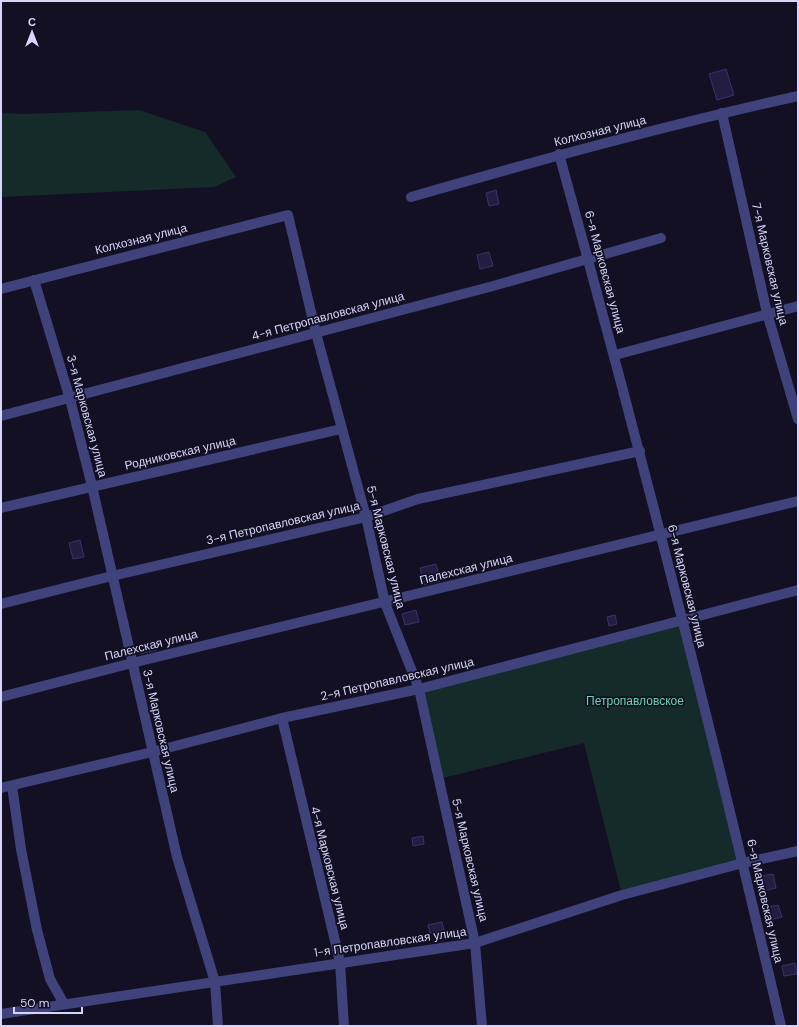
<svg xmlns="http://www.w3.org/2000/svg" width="799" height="1027" viewBox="0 0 799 1027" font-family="'DM Sans',sans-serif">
<rect width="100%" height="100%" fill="#121022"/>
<g fill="#142b29">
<polygon points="139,110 205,132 236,177 214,187 1,197 1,113 24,114"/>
<polygon points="682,621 743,863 622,895 584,743 439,779 419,689"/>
</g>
<g fill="#231e41" stroke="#39326b">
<polygon points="726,69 734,95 717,100 709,74"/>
<polygon points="496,190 499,204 489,206 486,193"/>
<polygon points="489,252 493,266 480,269 477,255"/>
<polygon points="80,540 84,557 73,559 69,543"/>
<polygon points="436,564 440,581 424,585 420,568"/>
<polygon points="416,610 419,622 405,625 402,614"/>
<polygon points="615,615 617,624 609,626 607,617"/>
<polygon points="155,642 157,650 140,654 138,646"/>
<polygon points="423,836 424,844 413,846 412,838"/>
<polygon points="773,874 776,888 764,891 761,876"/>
<polygon points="778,905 782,917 770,920 767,907"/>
<polygon points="442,922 444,931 430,933 428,925"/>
<polygon points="795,963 797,974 784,976 782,966"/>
</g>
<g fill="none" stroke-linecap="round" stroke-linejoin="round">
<g stroke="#40427c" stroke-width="10">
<polyline points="722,113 767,313 798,419"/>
<path d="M559,154C639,443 713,734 781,1026"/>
<path d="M411,197C539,160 668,125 798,96"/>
<polyline points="34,280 70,399 92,486 177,857 215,982 218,1026"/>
<polyline points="1,289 288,215 316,333 366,517 385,603 419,689 475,943 482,1026"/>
<polyline points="615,355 798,306"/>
<polyline points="1,416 493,286 661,238"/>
<polyline points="1,508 341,429"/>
<polyline points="1,604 112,576 366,517 418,499 640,451"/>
<polyline points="1,697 132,663 798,501"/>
<polyline points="282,718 340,962 344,1026"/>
<polyline points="12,786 21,849 37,930 50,979 64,1004"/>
<polyline points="1,788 152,752 282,718 419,689 798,590"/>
<polyline points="1,1014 475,943 622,895 743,863 798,851"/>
</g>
</g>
<g text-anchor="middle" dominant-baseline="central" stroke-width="3.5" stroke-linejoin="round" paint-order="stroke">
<g font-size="12" fill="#d7d5fb" stroke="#121022">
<text transform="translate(600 131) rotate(-14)">Колхозная улица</text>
<text transform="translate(141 239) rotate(-14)">Колхозная улица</text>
<text transform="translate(770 264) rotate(77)">7-я Марковская улица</text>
<text transform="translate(605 272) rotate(75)">6-я Марковская улица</text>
<text transform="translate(328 316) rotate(-15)">4-я Петропавловская улица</text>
<text transform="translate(87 416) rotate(75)">3-я Марковская улица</text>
<text transform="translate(180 453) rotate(-13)">Родниковская улица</text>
<text transform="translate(283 523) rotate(-13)">3-я Петропавловская улица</text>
<text transform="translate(386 547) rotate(76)">5-я Марковская улица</text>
<text transform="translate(466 569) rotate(-14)">Палехская улица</text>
<text transform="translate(687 586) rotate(76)">6-я Марковская улица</text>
<text transform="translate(151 645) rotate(-14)">Палехская улица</text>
<text transform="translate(397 679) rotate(-13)">2-я Петропавловская улица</text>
<text transform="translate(161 731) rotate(77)">3-я Марковская улица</text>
<text transform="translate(470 860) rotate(77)">5-я Марковская улица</text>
<text transform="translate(330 868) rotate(76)">4-я Марковская улица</text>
<text transform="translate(765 901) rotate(77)">6-я Марковская улица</text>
<text transform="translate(390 942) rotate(-8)">1-я Петропавловская улица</text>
</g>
<g font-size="12" fill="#68d4b1" stroke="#121022">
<text x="635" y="701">Петропавловское</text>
</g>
</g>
<rect width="799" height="1027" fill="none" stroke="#d7d5fb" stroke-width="4"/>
<g transform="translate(32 32)" stroke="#121022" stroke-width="3" paint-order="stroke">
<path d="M0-3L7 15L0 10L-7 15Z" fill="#d7d5fb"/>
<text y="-6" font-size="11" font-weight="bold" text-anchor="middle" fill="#d7d5fb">С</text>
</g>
<path d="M14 1007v6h68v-6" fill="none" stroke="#d7d5fb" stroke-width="2"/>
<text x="20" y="1007" font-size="12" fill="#d7d5fb" stroke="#121022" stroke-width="3" paint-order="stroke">50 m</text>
</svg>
